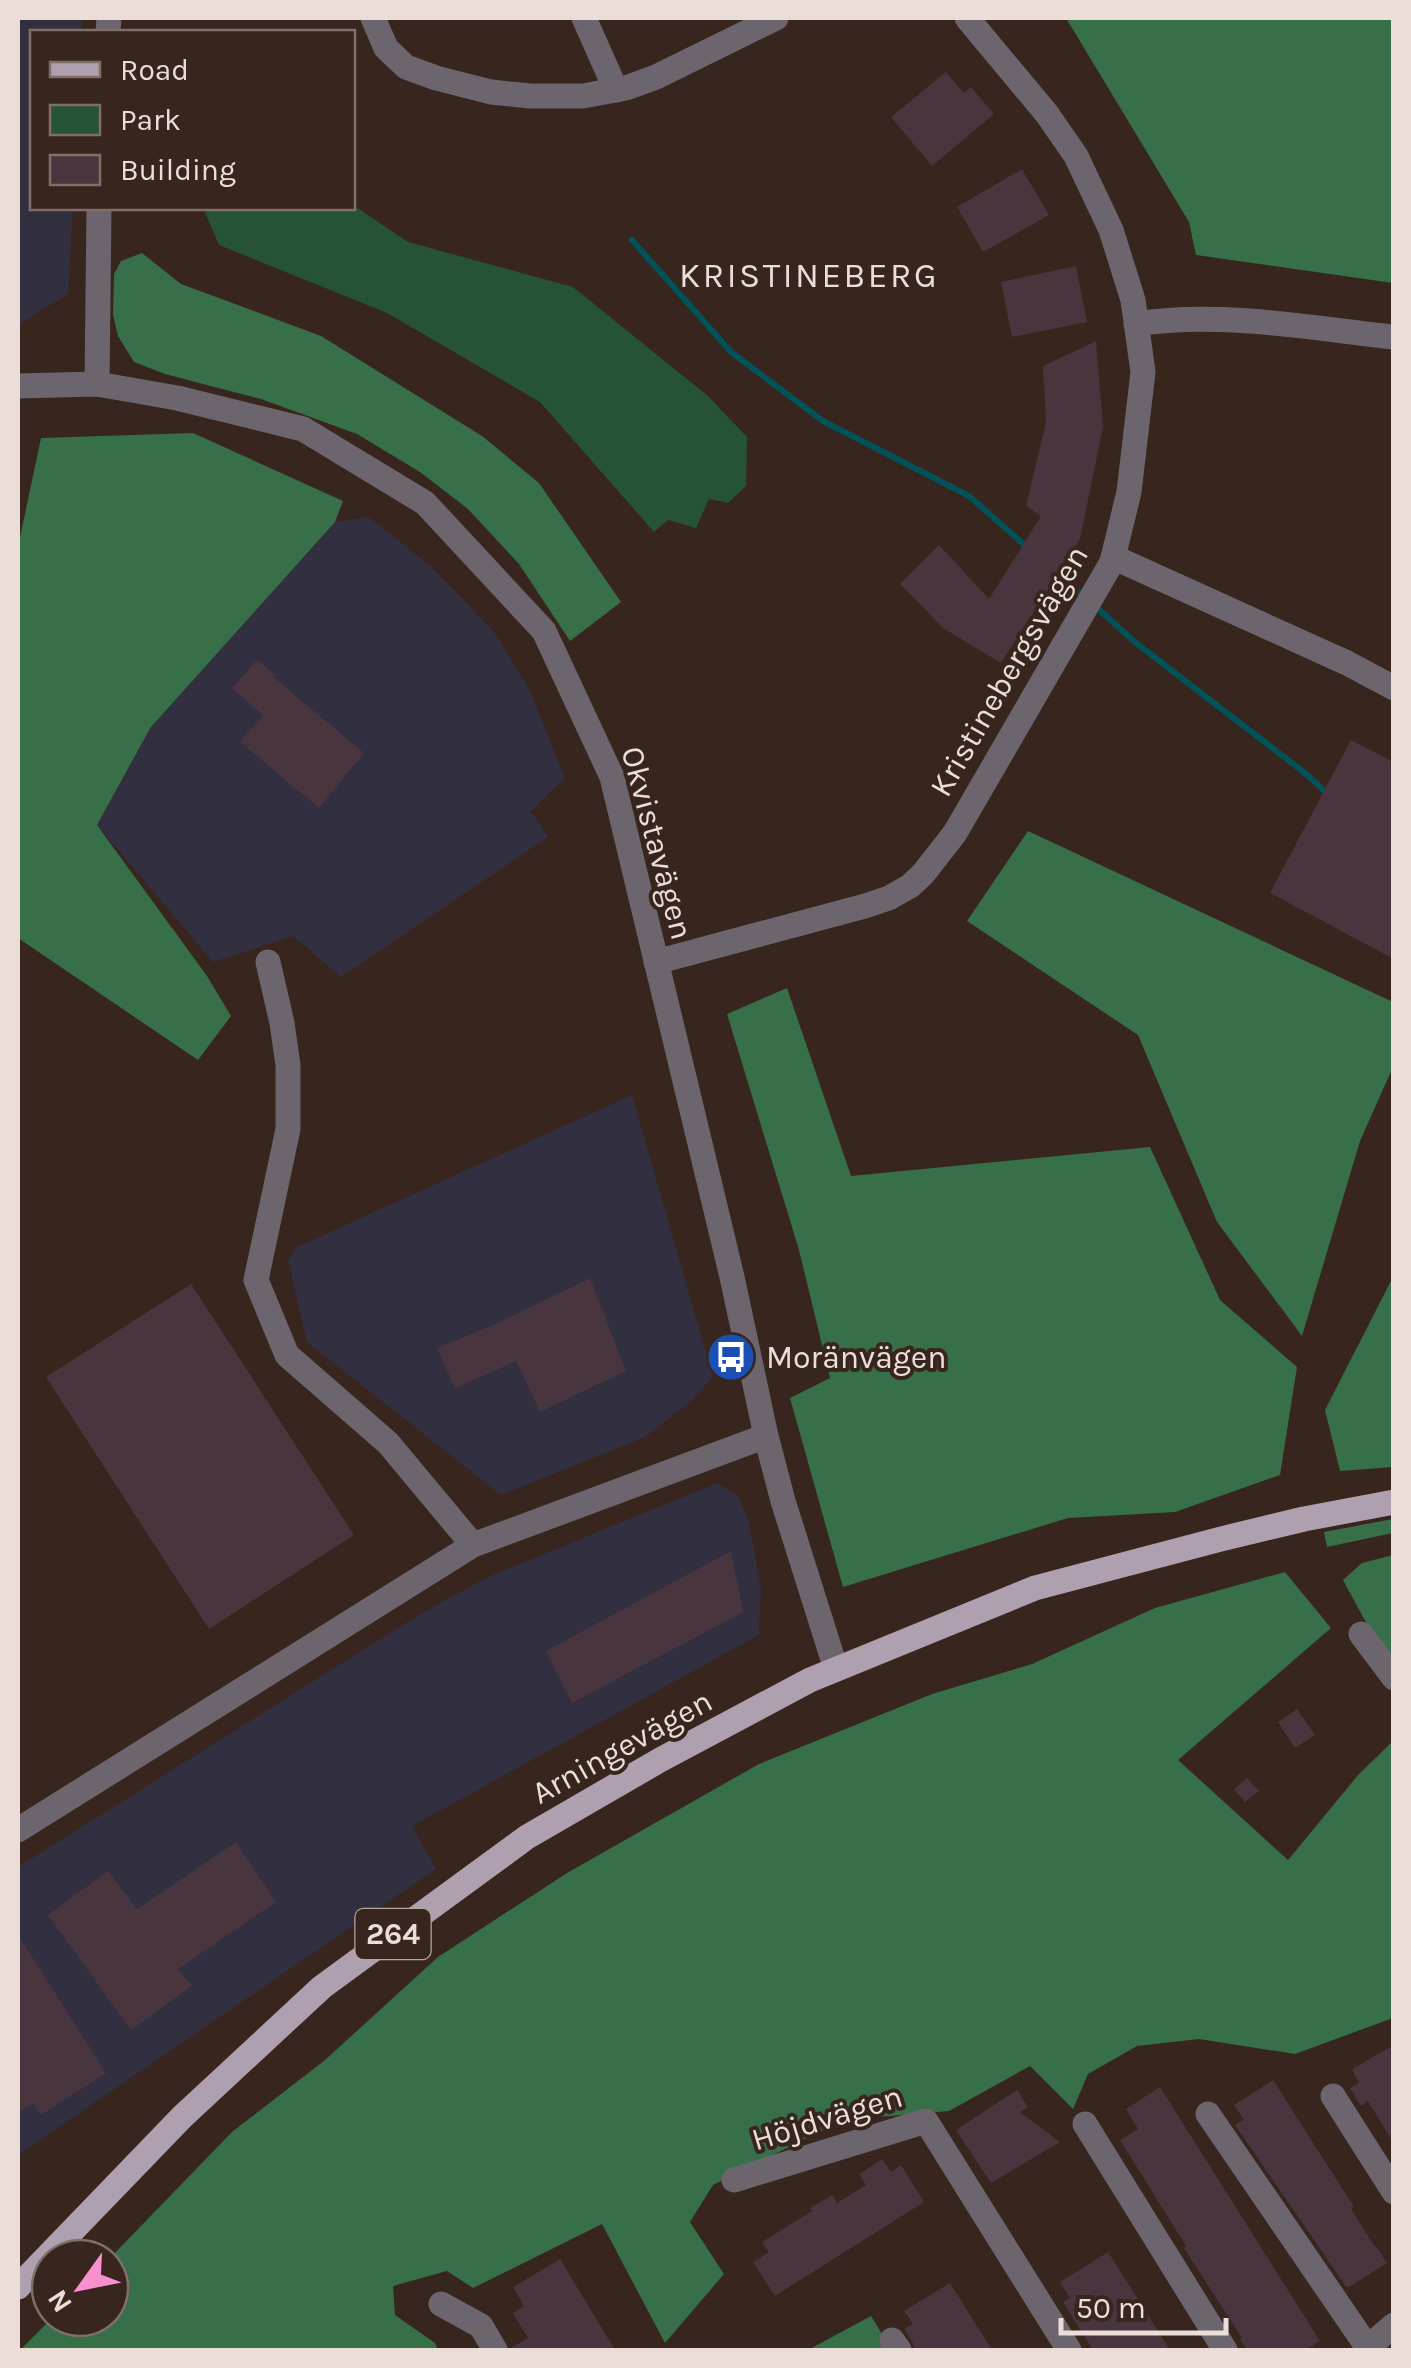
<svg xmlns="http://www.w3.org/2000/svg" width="1411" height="2368" viewBox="0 0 1411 2368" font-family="Karla,sans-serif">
<rect width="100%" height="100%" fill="#38251d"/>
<g fill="#322f40">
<polygon points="18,18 82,18 81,32 32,32 32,208 73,208 68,294 18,325"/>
<polygon points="369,517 433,568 494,632 528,687 565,778 531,811 548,837 341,977 293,936 213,962 97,825 154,723 335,522"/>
<polygon points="632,1095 713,1377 690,1402 645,1437 501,1495 307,1342 288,1261 297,1247"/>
<polygon points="717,1483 738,1495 748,1519 761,1587 759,1635 412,1826 436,1869 18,2155 18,1867 417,1616 488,1577"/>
</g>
<polygon fill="#265335" points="353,205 408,242 573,287 708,396 747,437 746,486 728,503 709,499 696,528 668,520 654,532 540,402 387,313 219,245 203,208 352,208"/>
<g fill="#376f49">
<polygon points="1066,18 1393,18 1393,283 1196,255 1189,222"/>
<polygon points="142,253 181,284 321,336 482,436 539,483 621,602 570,641 519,564 468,509 420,472 357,434 261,399 165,374 134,362 118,336 113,315 114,274 121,261"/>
<polygon points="193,433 343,501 335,522 151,727 97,825 207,976 231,1016 198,1060 18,938 18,547 41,438"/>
<polygon points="1028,831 1393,1002 1393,1067 1360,1141 1302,1336 1217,1222 1138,1035 967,921"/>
<polygon points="787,988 851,1176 1150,1147 1220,1300 1297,1367 1280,1475 1175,1512 1068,1518 843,1587 790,1398 830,1378 799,1250 727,1014"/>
<polygon points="1393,1277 1393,1467 1340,1471 1325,1410"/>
<polygon points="1393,1519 1393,1533 1327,1547 1324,1532"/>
<polygon points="1393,1555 1393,1661 1369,1628 1343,1580 1362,1563"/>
<polygon points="1285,1572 1331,1628 1178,1760 1288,1860 1359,1774 1393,1741 1393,2018 1295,2054 1199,2039 1137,2046 1088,2074 1073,2109 1030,2066 949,2111 843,2120 713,2185 690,2222 724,2274 665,2343 602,2224 473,2288 447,2271 393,2286 395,2315 435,2343 438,2350 20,2350 52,2318 110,2318 110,2258 232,2132 325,2060 438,1957 567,1873 759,1764 932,1694 1032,1664 1155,1608"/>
<polygon points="871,2316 892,2350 808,2350"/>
</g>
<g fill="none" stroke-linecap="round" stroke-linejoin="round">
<g stroke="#015259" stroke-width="6">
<polyline points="632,240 731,352 823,421 969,496 1029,549"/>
<polyline points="1053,570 1085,598"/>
<polyline points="1095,606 1136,643 1305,773 1330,796"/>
</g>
</g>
<g fill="#49353e">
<polygon points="946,72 964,93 971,87 994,114 932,166 891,117"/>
<polygon points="1022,169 1049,215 983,252 957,207"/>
<polygon points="1076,266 1087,322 1012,337 1001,282"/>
<polygon points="1096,341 1103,427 1080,539 1001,663 943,628 900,584 939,545 989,599 1041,516 1026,506 1046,422 1043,366"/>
<polygon points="257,660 275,675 273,677 364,753 319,808 240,742 263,715 232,688"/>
<polygon points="1351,740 1394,762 1394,959 1270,893"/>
<polygon points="590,1278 626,1371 540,1412 516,1361 455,1388 437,1348 498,1323"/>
<polygon points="191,1284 354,1535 209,1629 46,1377"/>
<polygon points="731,1551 743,1612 572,1703 546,1651"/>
<polygon points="1297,1709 1315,1735 1295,1748 1278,1722"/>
<polygon points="1247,1778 1259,1791 1245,1802 1234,1789"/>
<polygon points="236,1842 276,1902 178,1969 192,1986 131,2030 48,1915 108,1871 137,1909"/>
<polygon points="18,1935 106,2073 41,2115 33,2103 18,2112"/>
<polygon points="1394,2045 1394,2144 1368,2101 1361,2106 1350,2088 1359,2083 1352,2069"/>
<polygon points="1273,2080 1354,2207 1351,2209 1375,2247 1376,2246 1387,2263 1347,2288 1235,2125 1244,2120 1234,2105"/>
<polygon points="1160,2087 1320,2341 1305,2350 1247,2350 1240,2339 1242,2338 1184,2248 1186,2246 1120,2140 1138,2129 1126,2109"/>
<polygon points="1017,2090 1028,2107 1020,2112 1060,2142 991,2183 956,2130"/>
<polygon points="882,2159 891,2172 901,2165 924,2202 775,2296 753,2262 769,2252 762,2242 812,2211 810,2208 832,2195 837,2203 866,2185 859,2174"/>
<polygon points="1108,2252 1170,2350 1093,2350 1063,2302 1070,2298 1060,2282"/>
<polygon points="560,2259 615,2350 511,2350 511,2348 528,2338 513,2313 524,2306 513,2287"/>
<polygon points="950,2283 992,2350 915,2350 912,2341 904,2329 913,2324 904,2311"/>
</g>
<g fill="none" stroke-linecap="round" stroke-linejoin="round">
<g stroke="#6c656d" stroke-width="25">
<polyline points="373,18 386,48 406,67 436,78 491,92 530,96 583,96 626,88 656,77 776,18"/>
<polyline points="584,18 616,90"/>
<polyline points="108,32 109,18"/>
<path d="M1136,324C1221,311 1309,328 1394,337"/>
<polyline points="97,384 99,208"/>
<polyline points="18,386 97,384 177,398 303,429 425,503 544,631 612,777 732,1277 766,1436 783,1501 836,1669"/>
<polyline points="1113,557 1347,663 1394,688"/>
<polyline points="268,962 282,1023 288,1065 288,1129 256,1280 287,1355 388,1443 473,1545"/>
<polyline points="656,962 865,906 889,898 910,886 923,874 955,833 1112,562 1129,492 1143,372 1133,300 1111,230 1076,156 1047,114 967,18"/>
<polyline points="1361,1634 1394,1678"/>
<polyline points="18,1830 473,1545 766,1436"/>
<polyline points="1333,2096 1394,2192"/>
<polyline points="1208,2114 1368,2348"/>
<polyline points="1085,2124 1225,2350"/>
<polyline points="734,2180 926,2121 1069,2350"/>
<polyline points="441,2304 481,2326 495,2350"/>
<polyline points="892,2340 899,2350"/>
<polyline points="1365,2350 1394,2325"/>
</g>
<polyline stroke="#aea0af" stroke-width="25" points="18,2287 182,2117 322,1987 527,1837 660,1760 810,1680 1035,1588 1221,1539 1304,1519 1394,1502"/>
</g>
<defs>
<g id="bus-disc" transform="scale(2.5)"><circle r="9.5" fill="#1a4fb4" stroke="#38251d"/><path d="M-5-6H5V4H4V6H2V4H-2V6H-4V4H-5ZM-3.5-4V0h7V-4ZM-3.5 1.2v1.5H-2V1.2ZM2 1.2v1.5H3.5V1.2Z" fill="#fff"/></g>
</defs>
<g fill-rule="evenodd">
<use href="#bus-disc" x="731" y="1357"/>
</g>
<g text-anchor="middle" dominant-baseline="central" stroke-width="8" stroke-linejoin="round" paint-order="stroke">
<rect fill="#38251d" stroke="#b5a6a0" stroke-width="2.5" x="355.5" y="1909" width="75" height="50" rx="8"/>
<g font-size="30" font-weight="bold" fill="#ebddd8">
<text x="393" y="1934">264</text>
</g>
<g font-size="32" fill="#ebddd8" stroke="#38251d">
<text transform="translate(1009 671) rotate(-60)">Kristinebergsvägen</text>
<text transform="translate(657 843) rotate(75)">Okvistavägen</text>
<text transform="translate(622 1747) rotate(-29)">Arningevägen</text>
<text transform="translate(827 2118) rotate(-17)">Höjdvägen</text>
</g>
<g font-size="32" fill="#ebddd8" stroke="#38251d" text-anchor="start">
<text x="766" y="1357">Moränvägen</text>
</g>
<g font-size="35" letter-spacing="2.5" fill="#ebddd8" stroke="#38251d">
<text x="809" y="275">KRISTINEBERG</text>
</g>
</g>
<rect width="1411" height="2368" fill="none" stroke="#ebddd8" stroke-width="40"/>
<rect x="30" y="30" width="325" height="180" fill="#38251d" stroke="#806f68" stroke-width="2.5"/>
<rect x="50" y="62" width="50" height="15" fill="#aea0af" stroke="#806f68" stroke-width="2.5"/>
<text x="120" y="80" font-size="30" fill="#ebddd8">Road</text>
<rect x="50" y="105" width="50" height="30" fill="#265335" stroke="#806f68" stroke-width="2.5"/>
<text x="120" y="130" font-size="30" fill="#ebddd8">Park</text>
<rect x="50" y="155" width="50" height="30" fill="#49353e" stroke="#806f68" stroke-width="2.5"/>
<text x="120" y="180" font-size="30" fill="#ebddd8">Building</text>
<g transform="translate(80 2288) rotate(237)"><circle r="48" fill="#38251d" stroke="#806f68" stroke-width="2.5"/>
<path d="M0-8L18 38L0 25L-18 38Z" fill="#f790ce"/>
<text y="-15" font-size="28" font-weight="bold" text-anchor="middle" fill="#ebddd8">N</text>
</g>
<path d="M1061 2318v15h165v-15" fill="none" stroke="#ebddd8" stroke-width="5"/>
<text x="1076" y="2318" font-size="30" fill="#ebddd8" stroke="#38251d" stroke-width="8" paint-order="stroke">50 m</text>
</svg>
